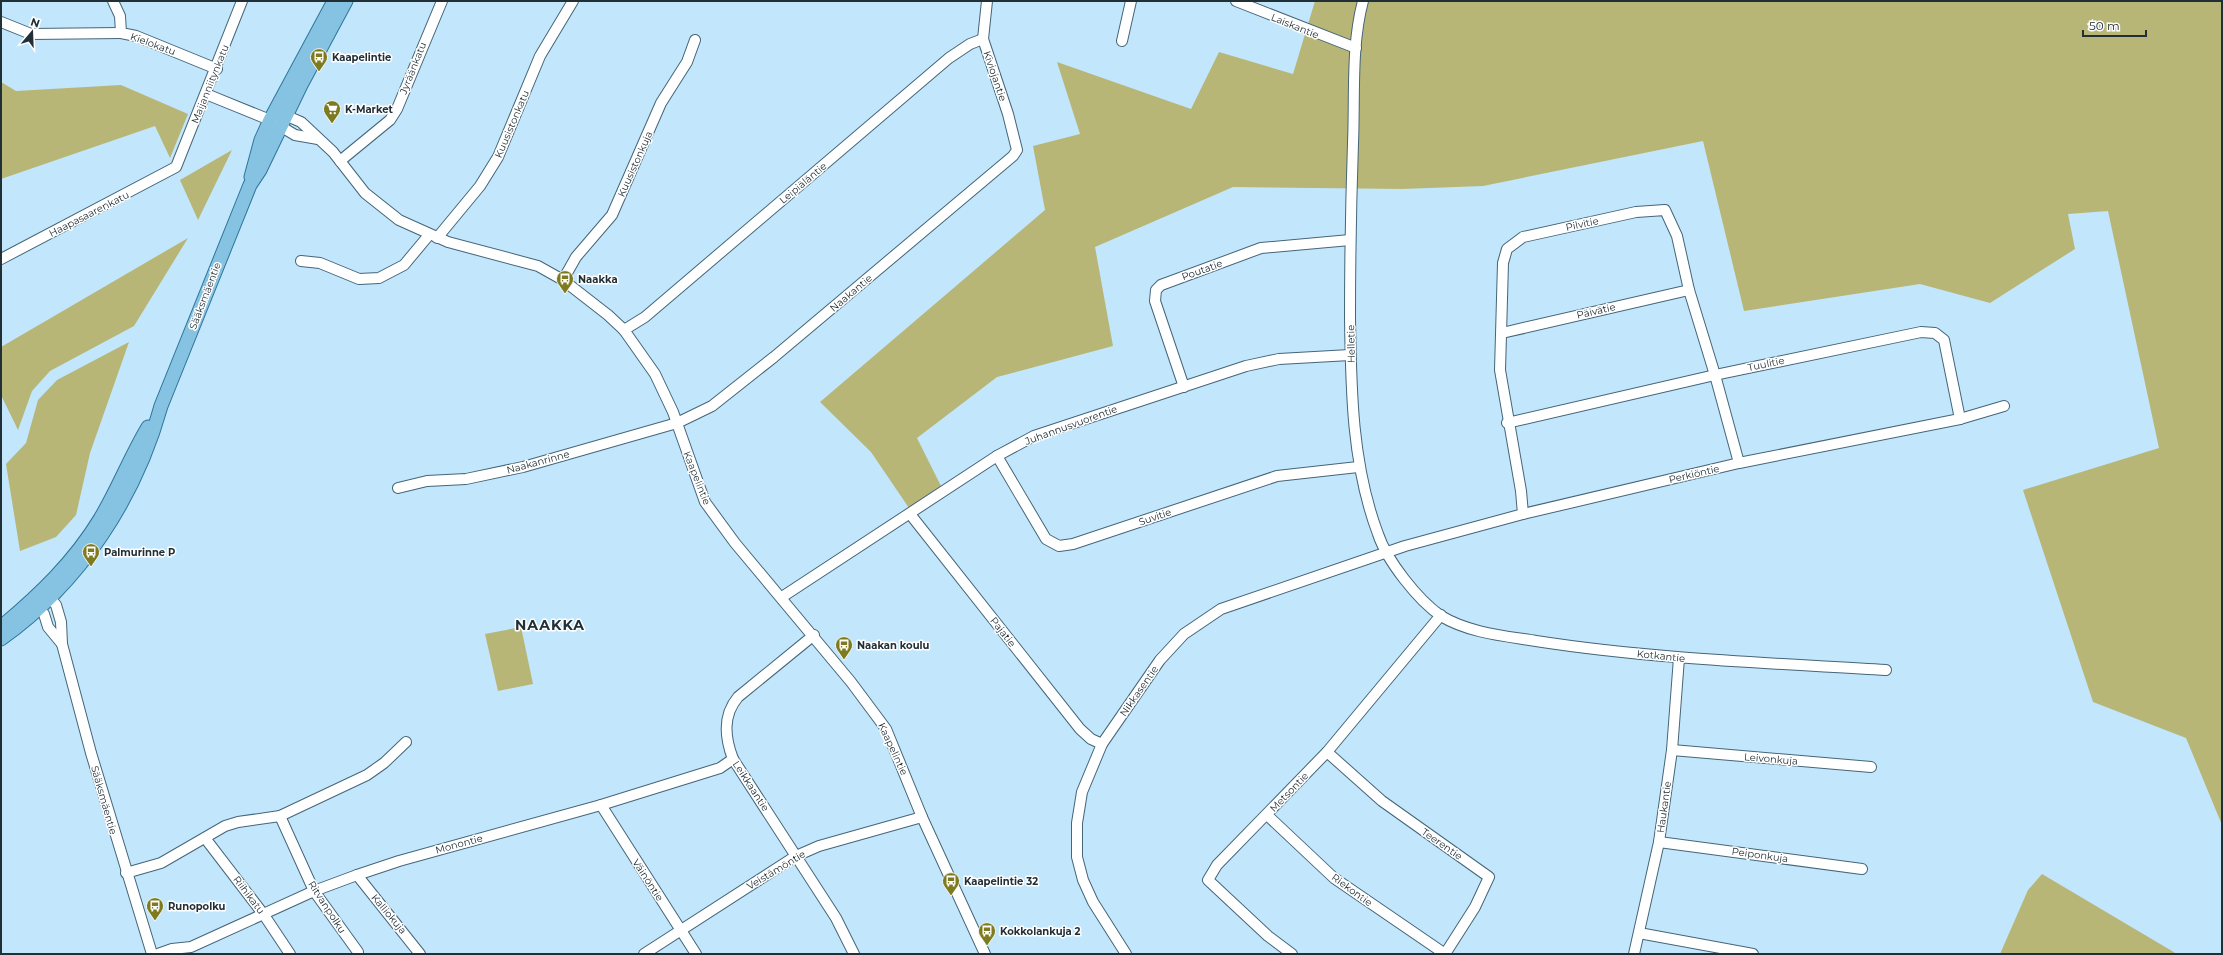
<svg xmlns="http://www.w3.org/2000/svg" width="2223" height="955" viewBox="0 0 2223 955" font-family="Montserrat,sans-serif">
<rect width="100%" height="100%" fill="#c2e6fc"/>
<g fill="#b8b676">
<polygon points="1315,1 2222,1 2222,825 2186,738 2093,702 2023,490 2159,448 2108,211 2068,214 2075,249 1990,303 1920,284 1744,311 1703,141 1483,186 1402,189 1233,187 1095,247 1113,346 997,377 917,438 941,486 909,508 871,452 820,402 1045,210 1033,146 1080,134 1057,62 1191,109 1219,52 1293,74"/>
<polygon points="1,82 16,91 121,85 188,114 170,158 155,126 1,179"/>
<polygon points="232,150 198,220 180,180"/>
<polygon points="188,238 134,326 50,371 32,391 18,430 1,395 1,347"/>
<polygon points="129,342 90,453 76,515 56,537 20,551 6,464 26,443 38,400 57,380"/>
<polygon points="521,627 533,684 498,691 485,634"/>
<polygon points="2042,874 2177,954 2000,954 2028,890"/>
</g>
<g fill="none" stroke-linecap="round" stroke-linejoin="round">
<g stroke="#456578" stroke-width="12">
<g id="minor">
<polyline points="113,1 120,16 121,33 136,36 217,69"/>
<polyline points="1236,1 1356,48"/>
<path d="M1363,1C1351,46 1355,96 1353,143C1351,201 1350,260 1350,318C1351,391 1352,465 1378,534C1387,561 1418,600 1441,616C1469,633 1505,636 1536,641C1652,659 1769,663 1886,670"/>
<polyline points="1,22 31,34 121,33"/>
<polyline points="1122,41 1131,1"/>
<polyline points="206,94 270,120 295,135 318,139"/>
<polyline points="279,116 287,116 301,122 333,152 365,193 399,220 448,242 538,266 563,280 608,315 624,330 655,374 673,412 705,502 735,543 851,682 886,729 922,817 985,954"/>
<polyline points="340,161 390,120 397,109 442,1"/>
<polyline points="437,238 480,186 498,157 540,56 573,1"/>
<polyline points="1,259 176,167 242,1"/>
<polyline points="301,261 320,263 359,279 379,278 404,265 429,235"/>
<polyline points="563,280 576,257 612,215 661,103 687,62 695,40"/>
<polyline points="624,330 645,317 949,58 970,44 983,39"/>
<polyline points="1502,333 1689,290"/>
<polyline points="1184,387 1155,301 1156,290 1161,285 1261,248 1350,240"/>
<polyline points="1507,423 1715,375 1921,332 1935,333 1944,340 1960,419"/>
<polyline points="997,456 1046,539 1059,546 1073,544 1277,476 1358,467"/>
<polyline points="398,488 427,481 466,479 523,467 677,423 712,406 774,357 1013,156 1017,150 1008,114 983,39 987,1"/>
<polyline points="910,514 1080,729 1091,739 1102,744"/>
<polyline points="1523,514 1521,491 1500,370 1503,263 1507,249 1523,237 1636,212 1665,210 1677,236 1689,290 1715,375 1739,463"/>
<polyline points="46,593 56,605 61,622 62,644 91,753 152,954"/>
<polyline points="782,597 997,456 1034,436 1246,366 1279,359 1350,355"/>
<polyline points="35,602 44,614 48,627 62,644"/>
<path d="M814,635L738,697C722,716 725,738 733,759L836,918L854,954"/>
<polyline points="1672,750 1871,767"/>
<polyline points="601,805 696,954"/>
<polyline points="1267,815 1334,878 1445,954 1475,907 1489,877 1382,801 1327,752"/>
<polyline points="280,816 314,891 358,952"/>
<polyline points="205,838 264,915 290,954"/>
<polyline points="1659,842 1862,869"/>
<polyline points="126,873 161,863 225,826 238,822 280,816 367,775 384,763 406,742"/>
<polyline points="357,875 420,954"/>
<polyline points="1639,933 1753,954"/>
<polyline points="158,954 172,949 191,947 314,891 357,875 399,861 601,805 720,768 733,759"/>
<polyline points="644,954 796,856 819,846 922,817"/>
<polyline points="1126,954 1093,902 1083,880 1077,857 1077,823 1082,792 1102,744 1160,660 1184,634 1221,609 1405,546 1523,514 1739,463 1960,419 2004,406"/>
<polyline points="1292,954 1268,936 1208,880 1217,865 1327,752 1441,615"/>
<polyline points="1634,954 1659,842 1672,750 1679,658"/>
</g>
</g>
<g stroke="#2f7599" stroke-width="15">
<g id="major">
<polyline points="251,177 261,140 270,120 334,1"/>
<path d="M1,627C39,595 74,562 100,519C118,489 130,457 148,427"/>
<path d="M1,639C80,583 135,499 161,406L250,185L260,170L301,85L346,1"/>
</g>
</g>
<use href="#minor" stroke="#fff" stroke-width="10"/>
<use href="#major" stroke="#86c3e2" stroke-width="13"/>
</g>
<defs>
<g id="bus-pin" transform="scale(0.9)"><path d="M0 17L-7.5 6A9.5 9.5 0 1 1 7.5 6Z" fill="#7e7a20" stroke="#fff"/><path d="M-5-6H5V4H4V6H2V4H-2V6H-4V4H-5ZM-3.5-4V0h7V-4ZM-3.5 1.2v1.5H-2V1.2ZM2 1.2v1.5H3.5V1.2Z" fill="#fff"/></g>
<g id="supermarket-pin" transform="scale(0.9)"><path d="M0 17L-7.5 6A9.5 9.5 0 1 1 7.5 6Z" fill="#7e7a20" stroke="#fff"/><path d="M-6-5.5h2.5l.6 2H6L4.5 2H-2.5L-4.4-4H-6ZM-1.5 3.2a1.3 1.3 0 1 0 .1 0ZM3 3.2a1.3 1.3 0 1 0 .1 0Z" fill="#fff"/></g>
</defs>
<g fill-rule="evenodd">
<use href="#bus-pin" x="319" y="57"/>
<use href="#supermarket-pin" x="332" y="109"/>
<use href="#bus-pin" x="565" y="279"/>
<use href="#bus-pin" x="91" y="552"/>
<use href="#bus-pin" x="844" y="645"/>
<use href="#bus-pin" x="951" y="881"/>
<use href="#bus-pin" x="155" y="906"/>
<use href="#bus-pin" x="987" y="931"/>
</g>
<g text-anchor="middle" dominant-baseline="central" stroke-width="3" stroke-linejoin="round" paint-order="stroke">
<g font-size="10" fill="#212f37" stroke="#fff">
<text transform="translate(1295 26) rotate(22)">Laiskantie</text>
<text transform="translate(153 44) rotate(20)">Kielokatu</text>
<text transform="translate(413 68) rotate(-68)">Jyräänkatu</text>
<text transform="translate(995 76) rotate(71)">Kiviojantie</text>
<text transform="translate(210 84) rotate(-68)">Maijanniitynkatu</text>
<text transform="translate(512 124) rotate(-67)">Kuusistonkatu</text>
<text transform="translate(635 164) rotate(-66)">Kuusistonkuja</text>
<text transform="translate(803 183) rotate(-40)">Leipiäläntie</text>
<text transform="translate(89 214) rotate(-27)">Haapasaarenkatu</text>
<text transform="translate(1582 224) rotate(-12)">Pilvitie</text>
<text transform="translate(1202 270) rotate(-20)">Poutatie</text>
<text transform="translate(851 293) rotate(-40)">Naakantie</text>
<text transform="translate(205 296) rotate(-69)">Sääksmäentie</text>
<text transform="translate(1596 311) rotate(-13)">Päivätie</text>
<text transform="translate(1351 344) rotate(-91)">Helletie</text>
<text transform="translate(1766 364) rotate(-12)">Tuulitie</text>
<text transform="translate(1071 425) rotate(-20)">Juhannusvuorentie</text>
<text transform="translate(538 462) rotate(-15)">Naakanrinne</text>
<text transform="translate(1694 474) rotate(-13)">Perkiöntie</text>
<text transform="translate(697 478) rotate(68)">Kaapelintie</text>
<text transform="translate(1155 517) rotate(-19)">Suvitie</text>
<text transform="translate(1003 632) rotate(52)">Pajatie</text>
<text transform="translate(1661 656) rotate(6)">Kotkantie</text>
<text transform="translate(1139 691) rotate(-55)">Nikkasentie</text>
<text transform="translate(893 749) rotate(65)">Kaapelintie</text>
<text transform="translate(1771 759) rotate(5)">Leivonkuja</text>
<text transform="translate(751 786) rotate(57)">Leikkaantie</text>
<text transform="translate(1289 792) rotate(-46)">Metsontie</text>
<text transform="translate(104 800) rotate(74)">Sääksmäentie</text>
<text transform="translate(1664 807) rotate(-82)">Haukantie</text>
<text transform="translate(459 844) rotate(-15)">Monontie</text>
<text transform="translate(1442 844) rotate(35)">Teerentie</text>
<text transform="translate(1760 855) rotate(8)">Peiponkuja</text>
<text transform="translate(776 870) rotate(-31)">Veistämöntie</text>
<text transform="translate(648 880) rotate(57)">Väinöntie</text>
<text transform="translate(1352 890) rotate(36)">Riekontie</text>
<text transform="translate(249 895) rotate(53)">Riihikatu</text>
<text transform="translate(327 907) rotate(57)">Ritvanpolku</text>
<text transform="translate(389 914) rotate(50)">Kalliokuja</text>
</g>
<g font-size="10" font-weight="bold" fill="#212f37" stroke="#fff" text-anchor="start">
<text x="332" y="57">Kaapelintie</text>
<text x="345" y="109">K-Market</text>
<text x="578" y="279">Naakka</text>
<text x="104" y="552">Palmurinne P</text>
<text x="857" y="645">Naakan koulu</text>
<text x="964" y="881">Kaapelintie 32</text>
<text x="168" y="906">Runopolku</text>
<text x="1000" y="931">Kokkolankuja 2</text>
</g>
<g font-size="14" font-weight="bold" letter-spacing="1" fill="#212f37" stroke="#fff">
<text x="550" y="625">NAAKKA</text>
</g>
</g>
<rect width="2223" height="955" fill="none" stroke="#212f37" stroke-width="4"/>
<g transform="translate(32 32) rotate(19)" stroke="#ffffff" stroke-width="3" paint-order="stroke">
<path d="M0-3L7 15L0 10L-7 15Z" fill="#212f37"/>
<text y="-6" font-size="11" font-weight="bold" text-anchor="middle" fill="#212f37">N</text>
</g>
<path d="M2083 30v6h63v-6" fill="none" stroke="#212f37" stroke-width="2"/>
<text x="2089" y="30" font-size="12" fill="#212f37" stroke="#ffffff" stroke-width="3" paint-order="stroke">50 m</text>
</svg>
